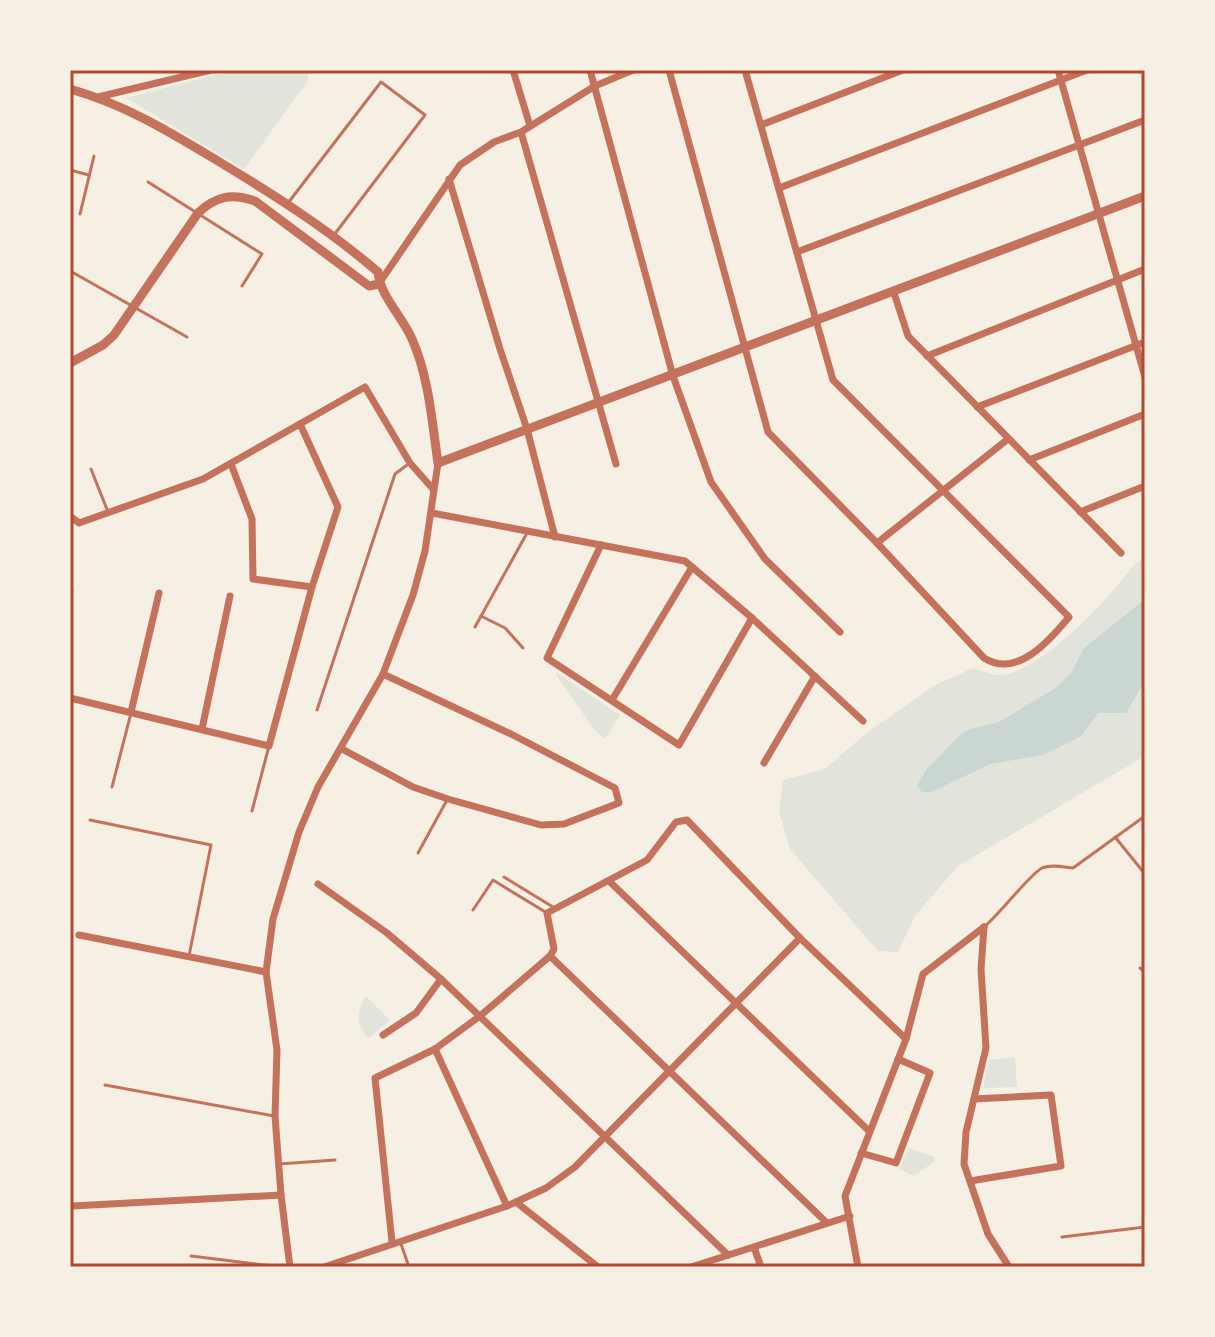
<svg xmlns="http://www.w3.org/2000/svg" width="1215" height="1337" viewBox="0 0 1215 1337" font-family="'Titillium Web',sans-serif">
<rect width="100%" height="100%" fill="#f6efe4"/>
<g fill="#e2e4dc">
<polygon points="235,70 309,70 307,82 244,169 126,98"/>
<path d="M1145,557V756L958,866L915,916L898,952L878,951L790,849L779,812L783,780L825,769L864,735L935,685L973,668C982,671 993,676 1003,675C1038,669 1088,619 1111,593C1122,581 1131,565 1145,557Z"/>
<polygon points="557,673 620,715 605,739 594,729 556,675"/>
<path d="M366,996L390,1020L369,1038C355,1025 356,1012 366,996Z"/>
<polygon points="1015,1057 1017,1087 983,1088 989,1060"/>
<polygon points="909,1148 934,1157 935,1161 914,1176 899,1169"/>
</g>
<polygon fill="#c9d6d2" points="1145,599 1145,685 1140,689 1126,713 1098,713 1081,736 1043,755 990,764 932,792 922,792 917,786 926,770 960,735 970,729 999,722 1057,687 1071,673 1084,648"/>
<g fill="none" stroke-linecap="round" stroke-linejoin="round">
<g stroke="#c5725c" stroke-width="3">
<polyline points="70,170 89,175"/>
<polyline points="148,182 262,254 242,286"/>
<polyline points="288,203 381,82 425,115 334,235"/>
<polyline points="80,214 94,156"/>
<polyline points="72,272 187,337"/>
<polyline points="91,469 108,512"/>
<polyline points="70,599 72,590"/>
<polyline points="481,616 505,628 523,648"/>
<polyline points="475,627 527,533"/>
<polyline points="317,710 395,474 407,465"/>
<polyline points="112,787 131,713"/>
<polyline points="252,811 269,746"/>
<polyline points="90,820 211,845 189,956"/>
<polyline points="1115,837 1145,874"/>
<polyline points="418,853 447,800"/>
<polyline points="504,877 553,907"/>
<polyline points="473,910 493,880 547,913"/>
<path d="M984,927C1000,914 1030,874 1042,868C1052,864 1063,867 1073,868L1145,816"/>
<polyline points="1140,968 1145,972"/>
<polyline points="105,1085 274,1116"/>
<polyline points="279,1164 335,1160"/>
<polyline points="1062,1237 1145,1227"/>
<polyline points="401,1244 409,1267"/>
<polyline points="191,1256 280,1267"/>
</g>
<g stroke="#c5725c" stroke-width="7">
<polyline points="513,70 530,126"/>
<polyline points="590,70 673,376 711,482 765,559 840,632"/>
<path d="M669,70L768,432L877,543L984,658C1017,679 1050,640 1069,617L833,380L745,70"/>
<polyline points="1058,70 1145,377"/>
<polyline points="98,97 211,70"/>
<polyline points="761,125 903,70"/>
<polyline points="521,132 616,464"/>
<polyline points="449,179 500,349 527,429 555,537"/>
<polyline points="779,188 1087,70"/>
<polyline points="797,252 1145,120"/>
<polyline points="380,282 460,165 494,142 521,132 595,86 633,70"/>
<polyline points="894,293 908,336 1121,553"/>
<polyline points="927,356 1145,269"/>
<polyline points="977,407 1145,342"/>
<polyline points="1029,460 1145,414"/>
<polyline points="231,464 252,519 253,579 312,587"/>
<polyline points="1080,512 1145,486"/>
<polyline points="432,513 685,561 752,618 863,721"/>
<polyline points="70,516 79,523 203,479 365,387 410,463 433,489"/>
<polyline points="877,543 1008,439"/>
<polyline points="601,545 547,658 679,745 752,618"/>
<polyline points="70,698 269,746 312,587 338,507 300,424"/>
<polyline points="612,700 692,567"/>
<polyline points="131,712 159,593"/>
<polyline points="202,729 230,596"/>
<polyline points="342,749 413,787 448,799 541,825 564,824 619,803 615,788 511,734 383,674"/>
<polyline points="764,763 815,676"/>
<polyline points="609,881 869,1131"/>
<polyline points="318,884 387,933 441,979 728,1255"/>
<polyline points="984,927 981,969 986,1048 966,1132 964,1164 988,1234 1009,1267"/>
<polyline points="79,935 266,972"/>
<polyline points="550,956 554,949 547,913 647,860 676,822 687,820 800,938 906,1039"/>
<polyline points="383,1035 416,1013 441,979"/>
<polyline points="435,1049 507,1206"/>
<polyline points="861,1153 896,1163 930,1073 898,1059"/>
<polyline points="970,1181 1061,1166 1051,1095 974,1099"/>
<polyline points="516,1202 598,1267"/>
<polyline points="72,1206 281,1195"/>
<polyline points="392,1242 375,1078 435,1049 480,1016 550,956 827,1223"/>
<polyline points="754,1247 761,1267"/>
<polyline points="290,1267 281,1195 275,1116 277,1050 266,972 273,919 299,832 318,787 383,674 413,595 425,551 438,463"/>
<polyline points="324,1267 507,1206 546,1188 575,1167 800,938"/>
<polyline points="691,1267 850,1216"/>
<polyline points="858,1267 845,1196 906,1039 923,974 984,927"/>
</g>
<g stroke="#c5725c" stroke-width="9">
<path d="M70,89C126,105 168,131 218,161C274,195 328,229 378,272C380,296 402,316 412,339C429,377 432,422 438,463L1145,196"/>
<path d="M70,363L103,345L114,335L198,213C216,196 231,193 255,201L369,286L379,284"/>
</g>
</g>
<rect width="1215" height="1337" fill="none" stroke="#f6efe4" stroke-width="144"/>
<rect x="72" y="72" width="1071" height="1193" fill="none" stroke="#b5482f" stroke-width="3"/>
</svg>
